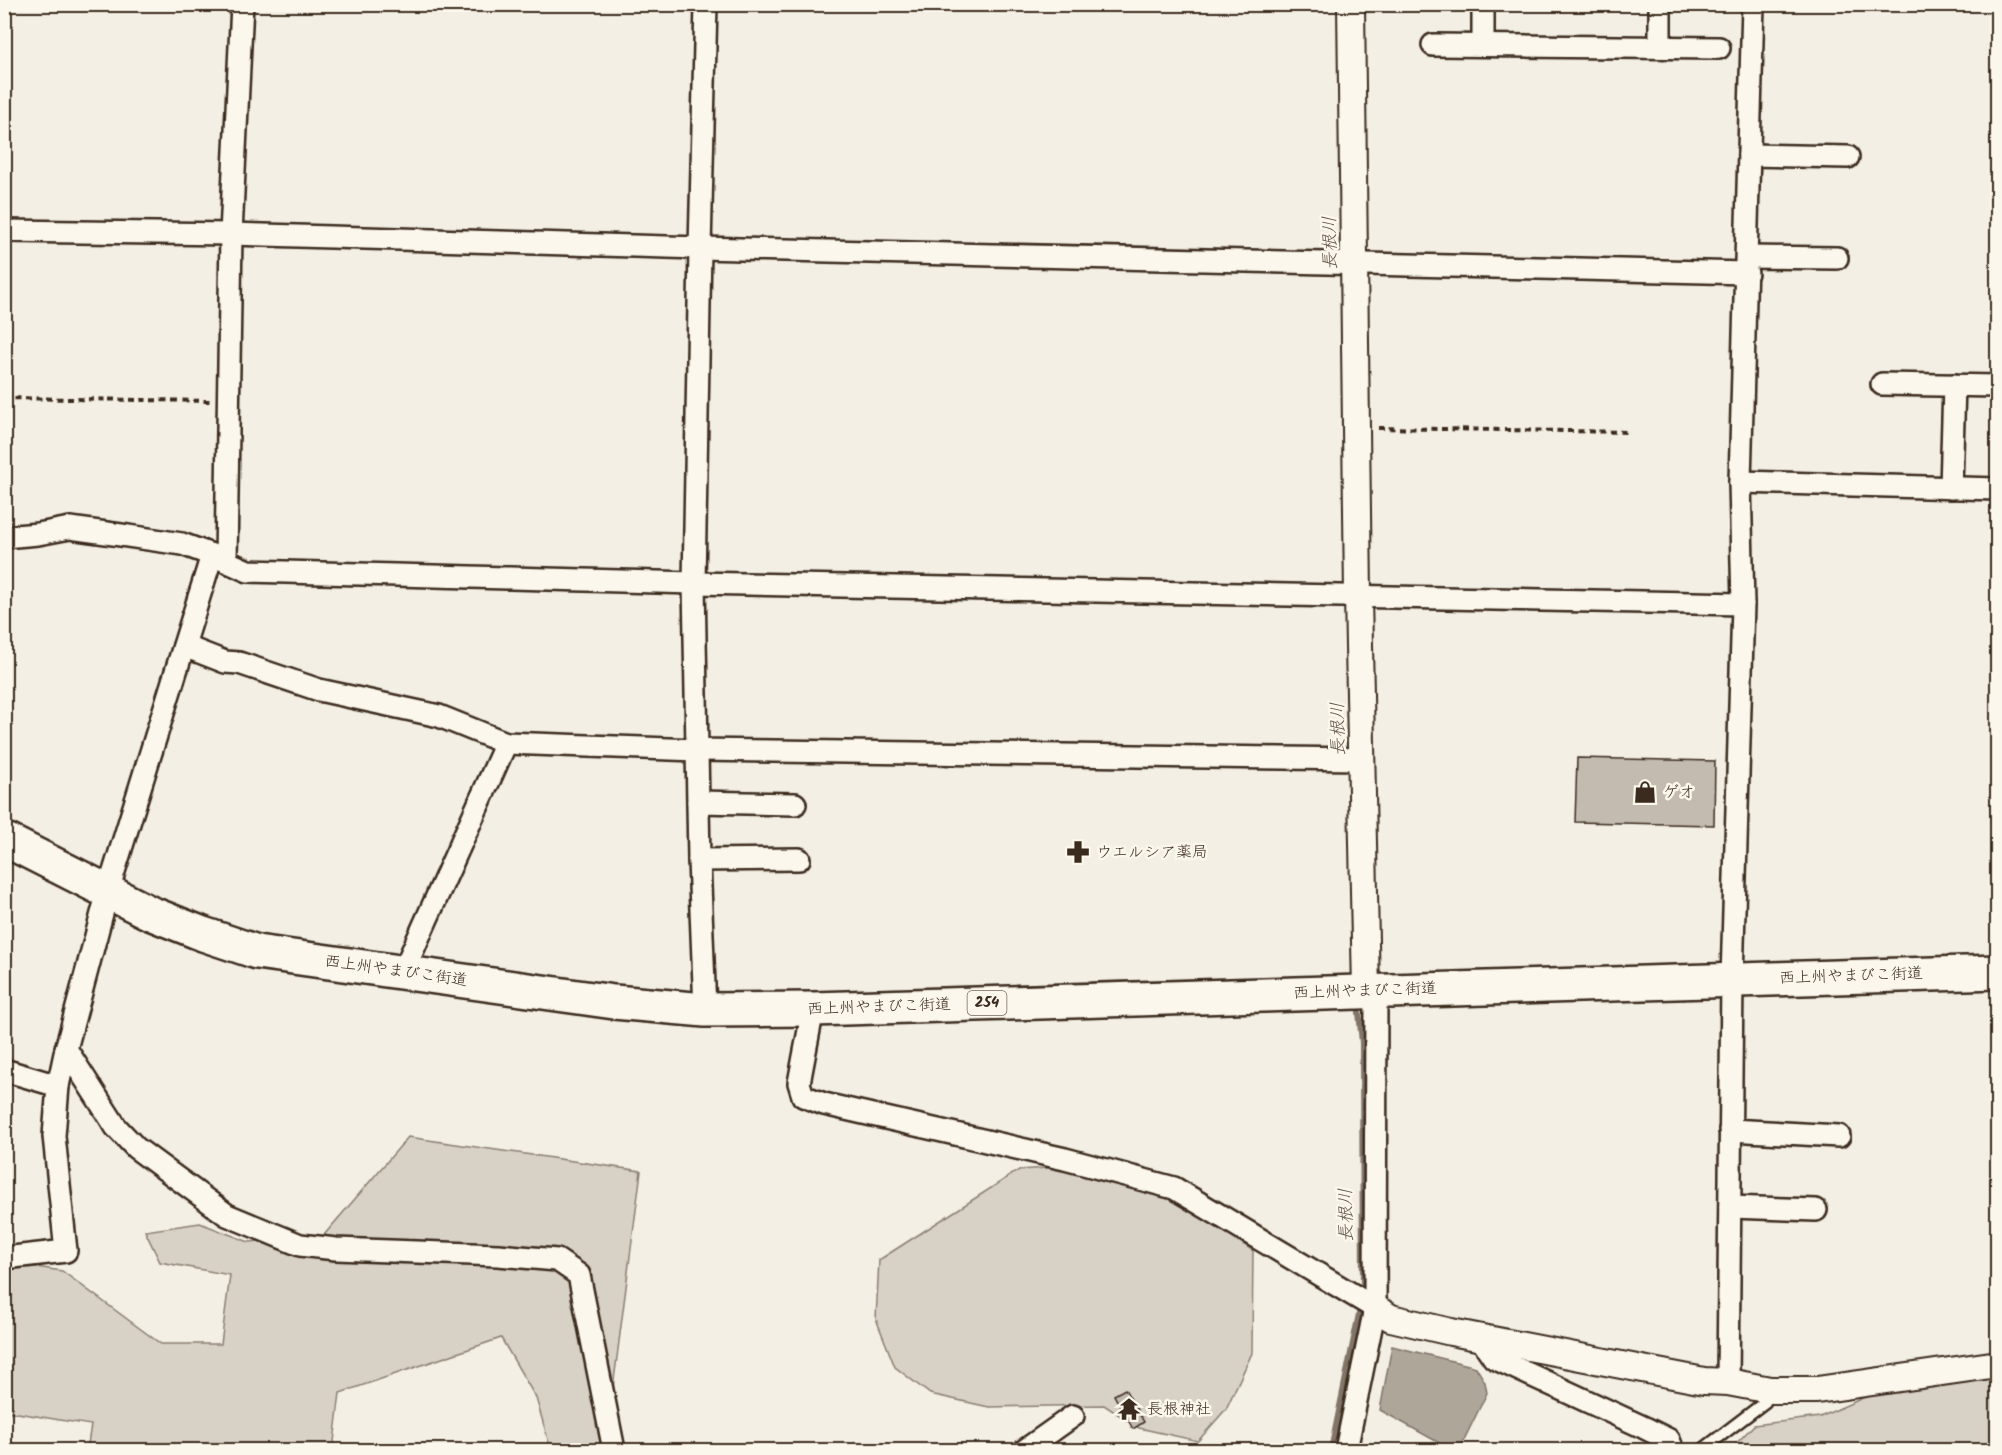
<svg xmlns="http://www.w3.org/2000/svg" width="2002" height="1455" viewBox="0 0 2002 1455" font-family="Kalam,'Klee One',sans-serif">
<rect width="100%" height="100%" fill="#f3efe4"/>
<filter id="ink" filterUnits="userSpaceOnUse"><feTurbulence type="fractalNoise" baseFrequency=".0167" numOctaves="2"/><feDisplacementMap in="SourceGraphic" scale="12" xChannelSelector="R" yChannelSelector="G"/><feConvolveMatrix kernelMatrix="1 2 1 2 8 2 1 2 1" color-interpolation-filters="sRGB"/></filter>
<g filter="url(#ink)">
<g fill="#d8d1c6" stroke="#8a7e72" stroke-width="1.5">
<polygon points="408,1137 641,1171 605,1450 566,1450 549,1443 536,1398 501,1338 340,1393 333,1450 87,1450 91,1425 5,1411 5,1412 5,1270 36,1267 62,1271 161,1344 221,1344 230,1275 160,1262 145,1231 200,1223 249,1242 324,1235"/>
<polygon points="1075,1166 1158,1185 1253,1251 1252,1353 1226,1409 1198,1441 1139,1428 1104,1405 989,1407 930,1394 895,1367 876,1319 879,1260 1019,1170"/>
<polygon points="1997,1374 1997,1450 1730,1450 1754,1425 1820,1417 1874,1393"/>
</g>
<polygon fill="#afa69a" stroke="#817468" stroke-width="1.5" points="1392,1346 1476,1367 1485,1382 1487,1393 1459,1450 1452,1450 1380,1410"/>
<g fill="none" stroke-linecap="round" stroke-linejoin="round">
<g stroke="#817468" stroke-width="6">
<polyline points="1358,1001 1362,1043 1363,1294"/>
<polyline points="1331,1450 1361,1304"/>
</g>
</g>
<g fill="#c3bbb0" stroke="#3b2a1e" stroke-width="1.5">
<polygon points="1577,758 1715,761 1714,825 1575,822"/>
<polygon points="1125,1389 1144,1422 1133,1429 1114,1395"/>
</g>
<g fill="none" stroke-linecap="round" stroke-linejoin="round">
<g stroke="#3b2a1e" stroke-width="15">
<polyline id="service" points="1702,1450 1765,1402 1770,1390"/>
</g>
<g stroke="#3b2a1e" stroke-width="26">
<g id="minor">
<polyline points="1433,45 1719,48"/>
<polyline points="1483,45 1483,4"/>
<polyline points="1660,47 1660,4"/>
<polyline points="1749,155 1848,157"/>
<polyline points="4,231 231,234 700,248 1747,273"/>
<polyline points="1747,257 1837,258"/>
<polyline points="1882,384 1998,386"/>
<polyline points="1740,482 1998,489"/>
<polyline points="1951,488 1954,385"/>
<polyline points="4,537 38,534 70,528 121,535 182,544 212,555 248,571 694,583 1743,604"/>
<polyline points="226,561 231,234 242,4"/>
<polyline points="184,646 225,662 239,663 319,690 439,716 506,743 697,750 1361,759"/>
<polyline points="698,802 795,804"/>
<polyline points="699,860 799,859"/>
<polyline points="403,972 506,743"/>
<polyline points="813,1009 799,1083 803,1096 824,1104 1065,1159 1174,1188 1375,1308"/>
<polyline points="705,1010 699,860 694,583 700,248 706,4"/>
<polyline points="66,1049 116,1127 136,1148 227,1215 300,1245 336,1249 498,1255 557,1260 579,1275 614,1450"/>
<polyline points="4,1070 58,1086"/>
<polyline points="1730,1130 1839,1136"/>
<polyline points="1730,1207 1816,1210"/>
<polyline points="4,1258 66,1251 54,1136 58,1086 66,1049 108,891 212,555"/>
<polyline points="1481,1339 1494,1358 1645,1428 1669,1440 1673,1450"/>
<polyline points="1728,1382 1732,979 1743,604 1740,482 1753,4"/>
<polyline points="1025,1450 1073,1416"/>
<polyline points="1346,1450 1375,1308 1376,991"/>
</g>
</g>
<g stroke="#3b2a1e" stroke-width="30">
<g id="tertiary">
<polyline points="1351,4 1358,596 1366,991"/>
<polyline points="1375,1308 1391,1318 1451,1332 1704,1381 1728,1382 1770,1390 1817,1390 1998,1364"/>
</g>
</g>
<g stroke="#3b2a1e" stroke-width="38">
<polyline id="trunk" points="4,839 150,913 203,934 257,952 614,1002 705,1010 813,1009 1998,972"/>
</g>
<g stroke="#3b2a1e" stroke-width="4" stroke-dasharray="6 4.5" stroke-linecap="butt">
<polyline points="4,398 211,401"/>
<polyline points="1378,428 1630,432"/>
<polyline points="1152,1445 1155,1450"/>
</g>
<use href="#service" stroke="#fbf7ec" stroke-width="10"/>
<use href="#minor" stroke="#fbf7ec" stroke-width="21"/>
<use href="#tertiary" stroke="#fbf7ec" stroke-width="26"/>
<use href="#trunk" stroke="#fbf7ec" stroke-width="33"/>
</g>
</g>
<defs>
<g id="shop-bare" transform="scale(1.8)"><path d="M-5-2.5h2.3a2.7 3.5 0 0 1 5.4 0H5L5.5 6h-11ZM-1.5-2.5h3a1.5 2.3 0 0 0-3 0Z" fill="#3b2a1e" stroke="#fbf7ec" stroke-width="2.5" paint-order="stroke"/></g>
<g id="pharmacy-bare" transform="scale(1.8)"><path d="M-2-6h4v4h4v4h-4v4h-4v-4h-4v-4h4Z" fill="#3b2a1e" stroke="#fbf7ec" stroke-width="2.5" paint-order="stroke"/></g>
<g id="temple-bare" transform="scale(1.8)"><path d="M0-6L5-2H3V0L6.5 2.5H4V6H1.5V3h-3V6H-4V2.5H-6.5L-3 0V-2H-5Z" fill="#3b2a1e" stroke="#fbf7ec" stroke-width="2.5" paint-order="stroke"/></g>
</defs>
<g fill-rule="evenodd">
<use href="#shop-bare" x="1645" y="792"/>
<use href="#pharmacy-bare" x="1078" y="852"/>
<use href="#temple-bare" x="1129" y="1409"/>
</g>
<g text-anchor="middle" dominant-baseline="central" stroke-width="5" stroke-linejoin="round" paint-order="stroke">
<rect fill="#fbf7ec" stroke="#75685c" stroke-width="1.5" x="967.5" y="991" width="39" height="24" rx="4.5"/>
<g font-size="15" font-weight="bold" fill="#3b2a1e">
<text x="987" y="1003">254</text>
</g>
<g font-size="16" fill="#3b2a1e" stroke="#fbf7ec" text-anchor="start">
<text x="1663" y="792">ゲオ</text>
<text x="1096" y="852">ウエルシア薬局</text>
<text x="1147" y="1409">長根神社</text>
</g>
<g font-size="16" fill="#3b2a1e" stroke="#fbf7ec">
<text transform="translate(396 971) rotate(8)">西上州やまびこ街道</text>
<text transform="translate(1851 976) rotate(-2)">西上州やまびこ街道</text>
<text transform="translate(1365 991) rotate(-2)">西上州やまびこ街道</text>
<text transform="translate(879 1007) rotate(-2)">西上州やまびこ街道</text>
</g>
<g font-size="18" font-style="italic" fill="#645549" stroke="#fbf7ec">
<text transform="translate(1331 243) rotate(-91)">長根川</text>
<text transform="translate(1339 729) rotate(-91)">長根川</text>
<text transform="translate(1347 1215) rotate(-91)">長根川</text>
</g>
</g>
<rect width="2002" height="1455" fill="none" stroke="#fbf7ec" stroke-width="24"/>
<rect x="12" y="12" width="1978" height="1431" fill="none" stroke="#3b2a1e" stroke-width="2" filter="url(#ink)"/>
</svg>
